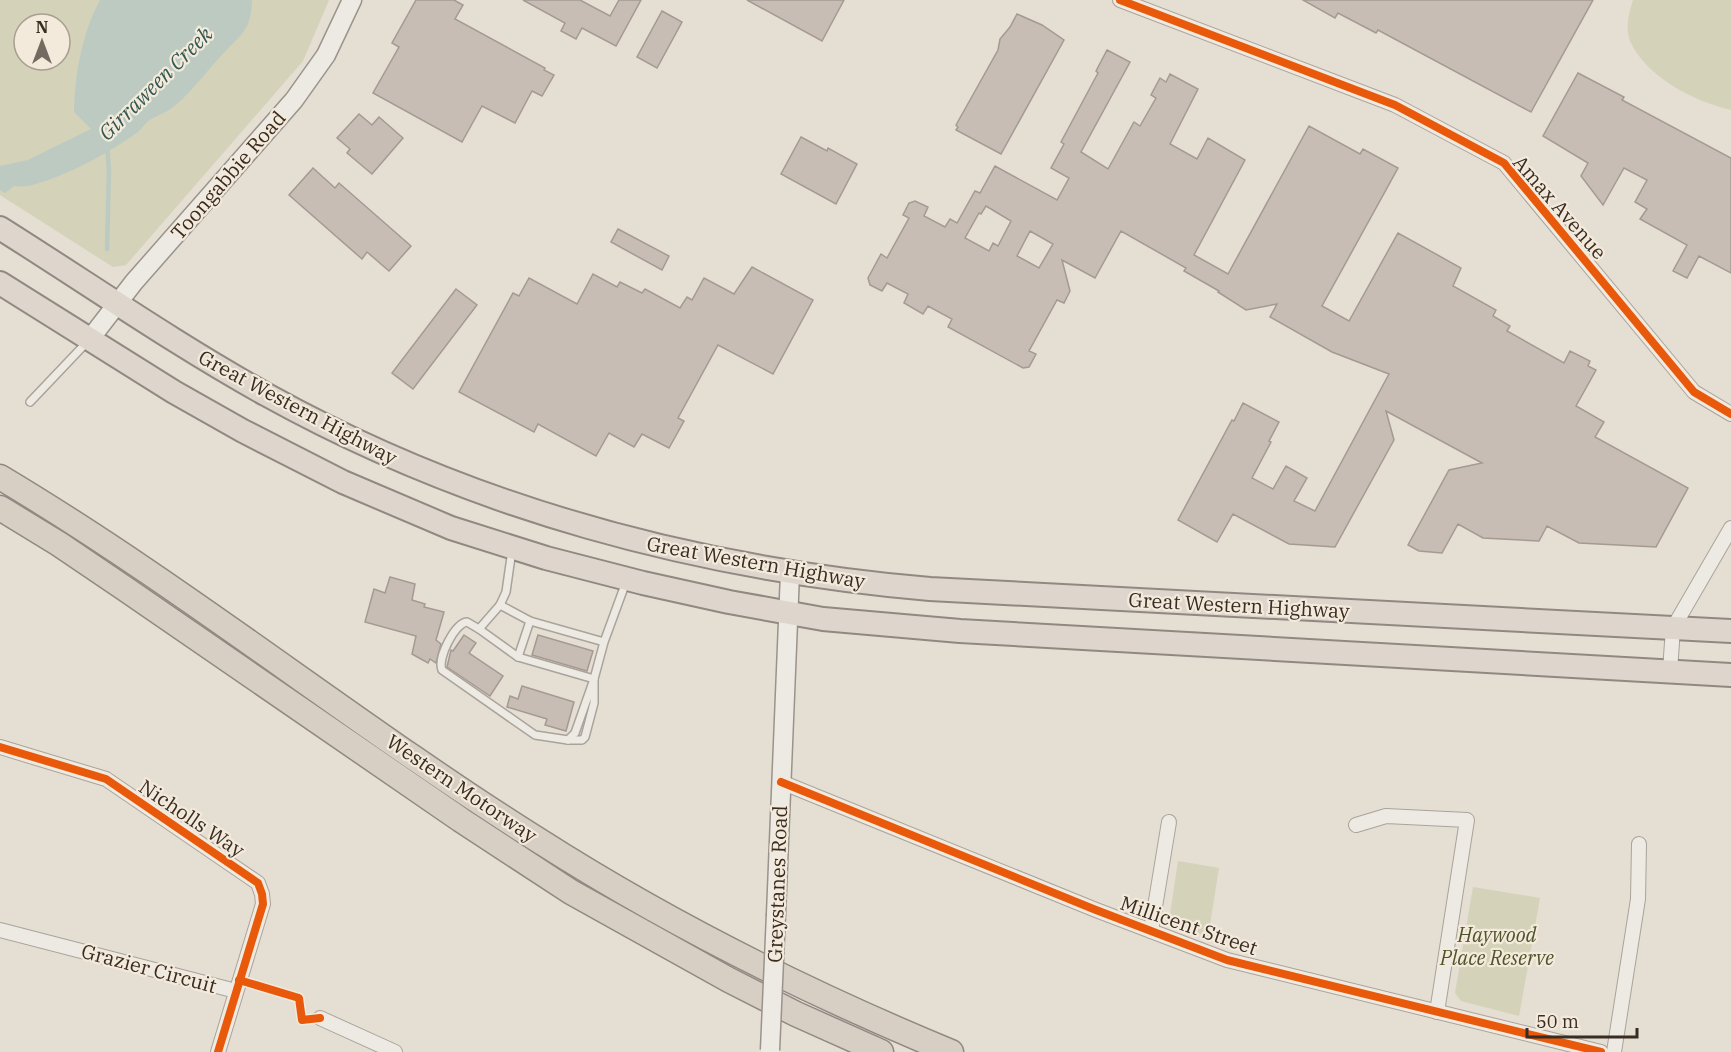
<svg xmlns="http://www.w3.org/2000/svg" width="1731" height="1052" viewBox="0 0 1731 1052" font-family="'IBM Plex Serif',serif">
<rect width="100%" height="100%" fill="#e4ded3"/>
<g fill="#d4d2b8" fill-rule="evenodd">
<path d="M0,0H329L303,61L126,265L113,267L0,195ZM24,24H60V60H24Z"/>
<path d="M1633,0H1731V110C1694,101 1647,78 1630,41C1625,28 1629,13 1633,0Z"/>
<polygon points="1178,861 1219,868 1208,937 1175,925 1170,915"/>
<polygon points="1473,887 1540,898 1519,1016 1461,1001 1455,993"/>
</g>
<path fill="#bdcac1" d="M100,0H252C251,33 240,34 220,57C204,74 191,93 172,108C165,113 156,116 148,121C144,125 140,131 135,134C109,153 59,180 27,186C23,187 18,186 14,186L5,193L0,190V166L28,160L91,129L74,112C75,74 82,33 100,0Z"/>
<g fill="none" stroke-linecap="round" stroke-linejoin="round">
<polyline stroke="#bdcac1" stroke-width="4.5" points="107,145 109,170 107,249"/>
</g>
<g fill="#c8bdb4" stroke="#a59a92" stroke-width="1.5" fill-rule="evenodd">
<polygon points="416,0 454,0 463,5 455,19 545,68 544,70 554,75 542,96 532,91 515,123 482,106 462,142 373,93 399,47 392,43"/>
<polygon points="523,0 580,0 610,16 619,0 641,0 616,46 582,28 576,39 561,31 565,23"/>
<polygon points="747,0 844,0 822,41"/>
<polygon points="1303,0 1593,0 1531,112 1378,30 1376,33 1338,13 1335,18"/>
<polygon points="662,11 682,22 657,68 637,57"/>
<polygon points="1017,14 1042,25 1064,40 1001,154 956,130 958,127 956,125 998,50 1000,39 1010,27"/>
<path d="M1107,50L1130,62L1081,152L1108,169L1134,122L1140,126L1156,98L1151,95L1160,78L1166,82L1170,74L1198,89L1170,144L1197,159L1208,138L1245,160L1194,255L1228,274L1309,126L1360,154L1363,149L1398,168L1322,306L1349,321L1398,233L1461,268L1453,286L1496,310L1493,316L1510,326L1507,331L1564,363L1570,351L1590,361L1588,366L1596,370L1576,406L1604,422L1595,437L1688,488L1656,547L1579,543L1547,526L1539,541L1483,538L1458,524L1442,553L1419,551L1408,545L1449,470L1482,463L1386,411L1394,440L1335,547L1289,544L1233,514L1217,542L1178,520L1232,420L1234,421L1243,403L1279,422L1269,441L1271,442L1252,478L1273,489L1286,466L1307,478L1294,501L1315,511L1389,374L1332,352L1270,317L1277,304L1246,310L1218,292L1219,291L1184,271L1186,268L1121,231L1095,278L1062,260L1070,291L1064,303L1057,300L1029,351L1036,354L1029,367L1023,368L948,327L952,319L928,306L923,314L904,303L908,294L887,283L882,291L870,285L868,278L881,254L887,258L909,218L903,215L909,203L915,201L928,207L924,216L945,227L950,219L957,223L975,191L980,193L995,166L1057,200L1069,178L1051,168L1064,144L1061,142L1098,73L1096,71ZM986,206L1011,221L998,246L993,243L989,251L965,238L979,213L981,214ZM1030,231L1053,244L1039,268L1017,256Z"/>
<polygon points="1578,73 1624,97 1622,100 1731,158 1731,273 1699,256 1687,278 1673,271 1687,245 1640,219 1647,209 1635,202 1647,180 1624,168 1603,205 1581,176 1588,163 1543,136"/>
<polygon points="359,114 372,125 379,117 403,138 372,174 347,153 350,149 337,138"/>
<polygon points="801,137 827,151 828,148 857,164 836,204 781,174"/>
<polygon points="313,168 335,188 339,183 411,246 389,271 367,252 362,259 289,195"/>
<polygon points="618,229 669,256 662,270 611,242"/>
<polygon points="752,267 813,300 773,374 718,345 678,418 684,421 669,448 642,434 634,447 609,433 596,456 538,424 534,432 459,392 513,293 519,296 529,278 577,304 593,274 617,287 620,282 642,293 645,289 680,308 687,297 692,300 704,278 734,294"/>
<polygon points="456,289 477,305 413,389 392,373"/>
<polygon points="390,577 415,584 412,600 425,604 424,607 444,612 436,640 441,644 436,663 430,659 428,663 412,654 416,636 365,622 374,589 385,593"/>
<polygon points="464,635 476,643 469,653 503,676 490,696 447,667 451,650 453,651"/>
<polygon points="538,635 593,651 587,671 532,655"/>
<polygon points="522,686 574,702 566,731 545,725 547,719 507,707 510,696 518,699"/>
</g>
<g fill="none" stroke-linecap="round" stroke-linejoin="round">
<g stroke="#aaa39b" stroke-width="10">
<g id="service">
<polyline points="30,402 88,341"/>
<polyline points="500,605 506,592 512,550"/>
<path d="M479,629L467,622C455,623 437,658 442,670L535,735L568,740H582L585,737L594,703V679"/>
<polyline points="604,642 530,621 518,657 594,679 604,642 626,582"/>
<polyline points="518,657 479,629 500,605 530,621"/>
<polyline points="568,740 575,733 593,682"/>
</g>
</g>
<g stroke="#aaa39b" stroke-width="16">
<g id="minor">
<polyline points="1120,0 1395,105 1504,163 1694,392 1731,414"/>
<polyline points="1670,671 1673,628 1731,528"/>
<polyline points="0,747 106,779 258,883 262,894 263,904 218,1052"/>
<polyline points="781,782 1096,910 1227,960 1601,1052"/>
<polyline points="1356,825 1386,816 1467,820 1437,1012"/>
<polyline points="0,930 236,991"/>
<polyline points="1151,931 1169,822"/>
<polyline points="320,1018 395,1052"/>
<polyline points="1614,1052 1638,899 1639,844"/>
</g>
</g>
<g stroke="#9a938b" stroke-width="21">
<g id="secondary">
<polyline points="90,339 134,282 294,100 326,55 352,0"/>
<polyline points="776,914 790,573"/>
</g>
</g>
<g stroke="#908982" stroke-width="26">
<g id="trunk">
<path d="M0,228C89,284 175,344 267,395C471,508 698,569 930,589L1731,631"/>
<polyline points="0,283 174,392 243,431 343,482 451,528 546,558 643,583 729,602 823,619 960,631 1731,675"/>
</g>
</g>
<g stroke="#908982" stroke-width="27">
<g id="motorway">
<path d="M0,477C186,588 355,725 538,840C668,923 808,993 951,1052"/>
<polyline points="0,508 59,544 124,588 461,820 571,892 729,980 796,1014 881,1052"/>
</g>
</g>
<use href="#service" stroke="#edeae3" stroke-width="7"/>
<use href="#minor" stroke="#edeae3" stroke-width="14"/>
<use href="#secondary" stroke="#edeae3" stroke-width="18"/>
<use href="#trunk" stroke="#ded6cd" stroke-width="22"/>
<use href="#motorway" stroke="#d7cec4" stroke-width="24"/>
<g stroke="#9a938b" stroke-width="21" stroke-linecap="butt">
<polyline id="secondary-bridge" points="770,1050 776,914"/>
</g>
<use href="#secondary-bridge" stroke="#edeae3" stroke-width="18"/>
<g stroke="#f3eadb" stroke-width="11">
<g id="cycleway">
<polyline points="1120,0 1395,105 1504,163 1694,392 1731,414"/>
<polyline points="0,747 106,779 258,883 262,894 263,904 218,1052"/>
<polyline points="781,782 1096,910 1227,960 1601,1052"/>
<polyline points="239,980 299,998 302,1020 320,1018"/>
</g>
</g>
<use href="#cycleway" stroke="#e8590c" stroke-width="8"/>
</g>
<g text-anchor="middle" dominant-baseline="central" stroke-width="4.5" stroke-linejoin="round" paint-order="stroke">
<g font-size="20" fill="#392c23" stroke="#f3eadb">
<text transform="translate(228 175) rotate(-49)">Toongabbie Road</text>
<text transform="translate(1560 207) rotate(49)">Amax Avenue</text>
<text transform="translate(298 407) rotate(28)">Great Western Highway</text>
<text transform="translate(756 562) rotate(10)">Great Western Highway</text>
<text transform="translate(1239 605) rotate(3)">Great Western Highway</text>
<text transform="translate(462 788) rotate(34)">Western Motorway</text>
<text transform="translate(192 818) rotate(34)">Nicholls Way</text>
<text transform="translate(777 884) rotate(-88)">Greystanes Road</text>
<text transform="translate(1189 925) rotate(19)">Millicent Street</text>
<text transform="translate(149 968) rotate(15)">Grazier Circuit</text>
</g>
<g font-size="20" font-style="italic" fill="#4d542c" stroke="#f3eadb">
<text x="1497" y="934">Haywood<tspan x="1497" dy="23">Place Reserve</tspan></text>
</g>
<g font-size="21" font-style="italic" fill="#345852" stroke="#f3eadb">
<text transform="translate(155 83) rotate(-45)">Girraween Creek</text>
</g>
</g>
<g transform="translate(42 42)"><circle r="28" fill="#f3eadb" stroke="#a99e91" stroke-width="1.5"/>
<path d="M0-4.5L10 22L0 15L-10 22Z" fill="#756a61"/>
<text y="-9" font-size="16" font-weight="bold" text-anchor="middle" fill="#392c23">N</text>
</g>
<path d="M1527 1028v9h110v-9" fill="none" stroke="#392c23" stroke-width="3"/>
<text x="1536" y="1028" font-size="18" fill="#392c23" stroke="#f3eadb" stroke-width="4.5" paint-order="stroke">50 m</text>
</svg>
